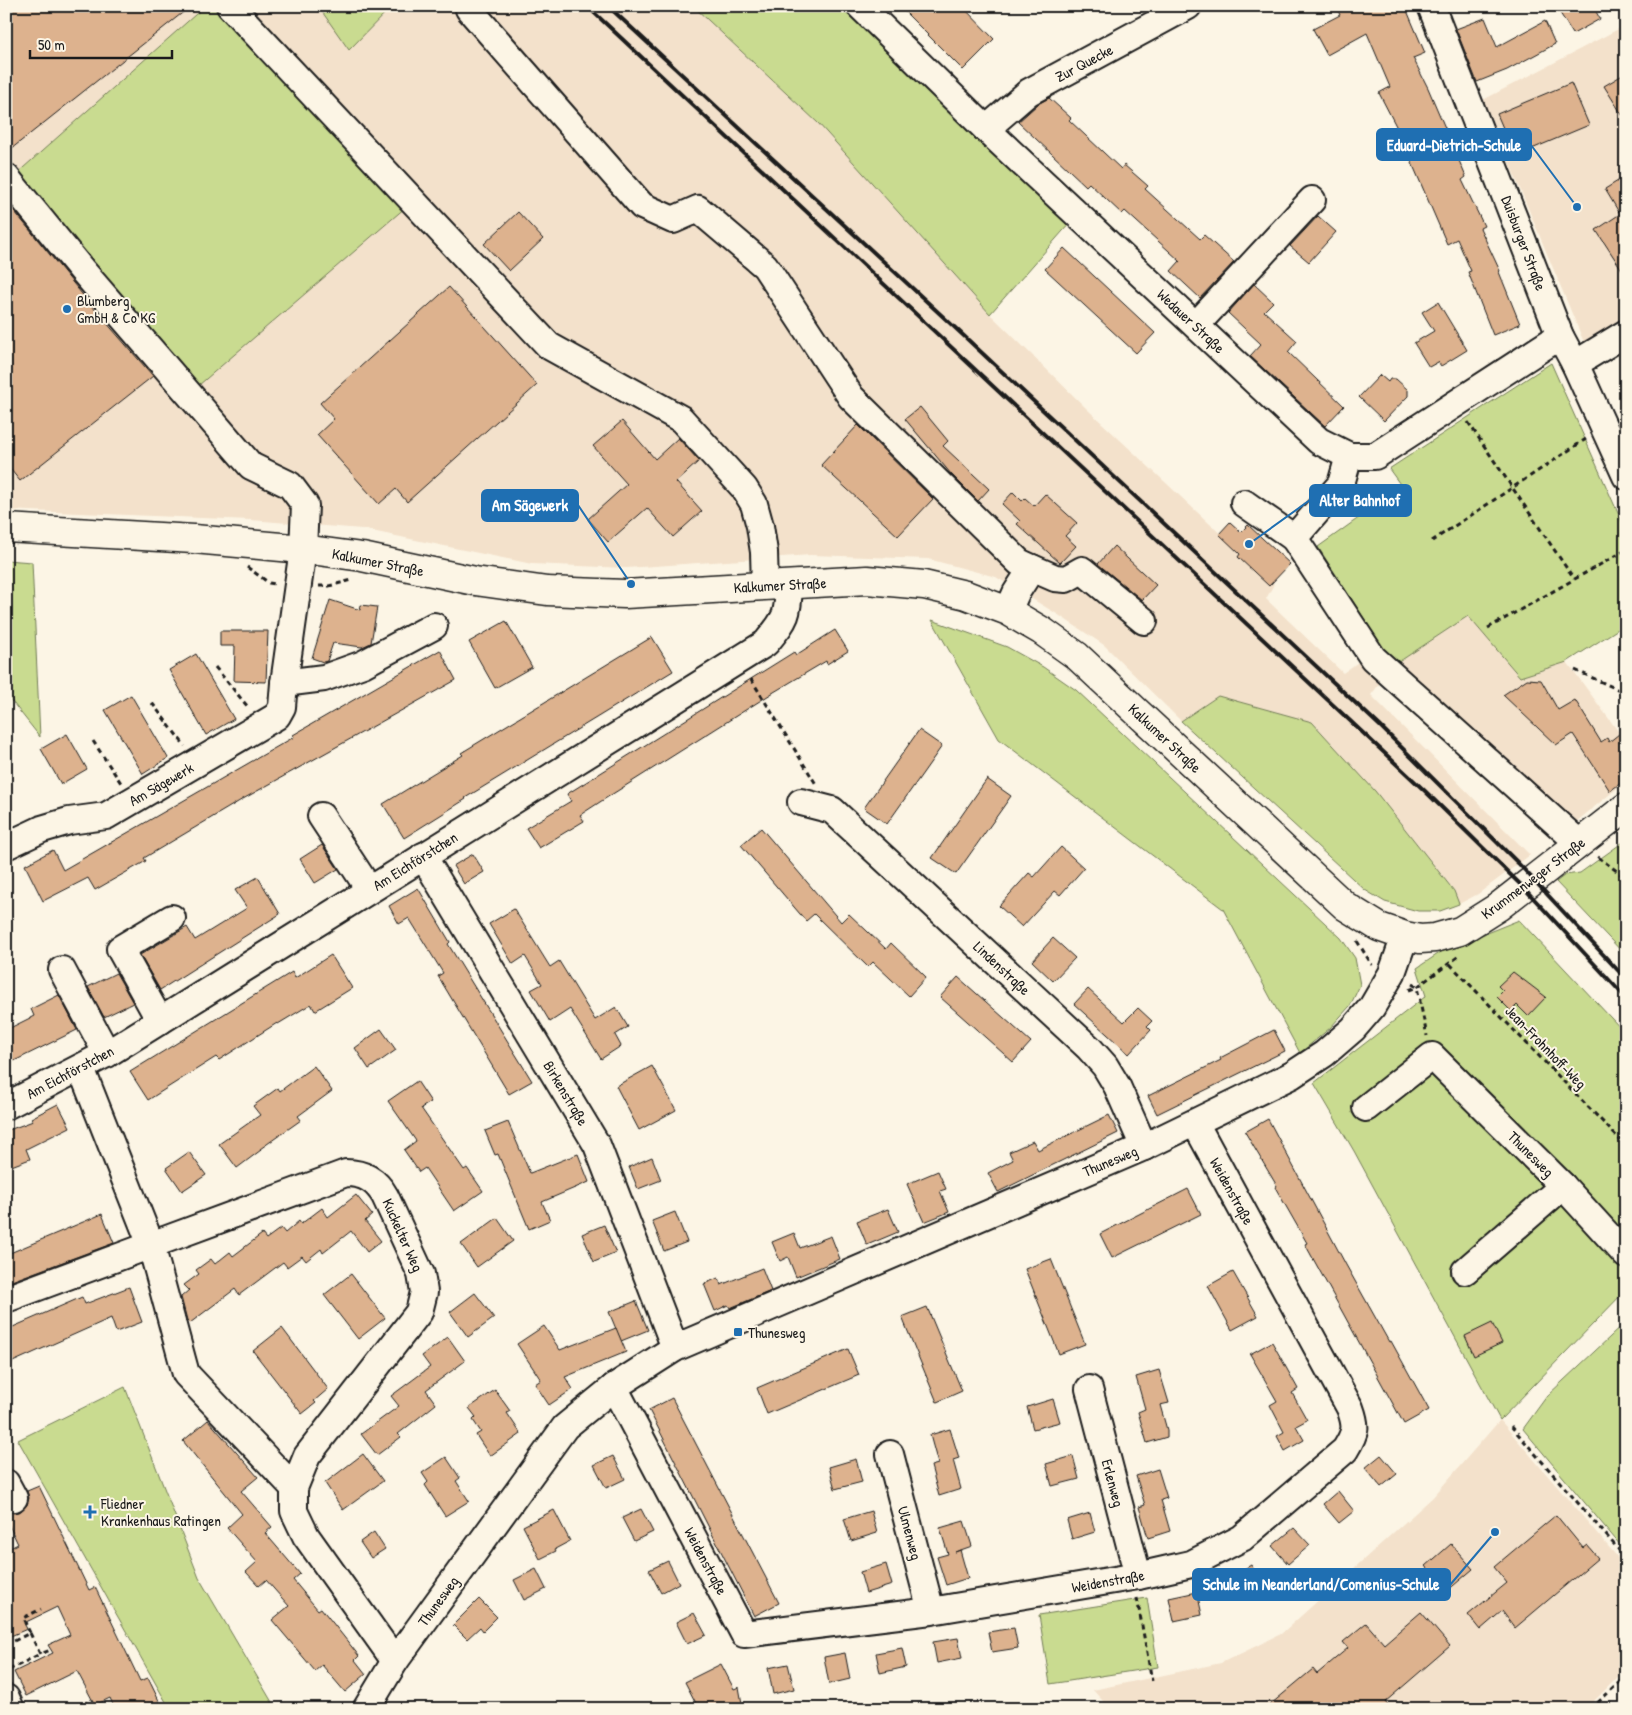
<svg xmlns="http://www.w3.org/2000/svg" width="1632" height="1715" viewBox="0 0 1632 1715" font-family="'Patrick Hand',sans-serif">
<rect width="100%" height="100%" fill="#fcf5e5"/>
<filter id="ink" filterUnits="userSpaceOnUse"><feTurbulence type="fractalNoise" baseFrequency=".02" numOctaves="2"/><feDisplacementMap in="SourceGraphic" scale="10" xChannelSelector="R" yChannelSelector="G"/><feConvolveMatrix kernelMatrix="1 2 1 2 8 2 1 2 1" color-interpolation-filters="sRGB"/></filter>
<g filter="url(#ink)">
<g fill="#f3e1cb">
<polygon points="6,6 693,6 818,123 990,314 1087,409 1274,584 1266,599 1343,673 1361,660 1383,679 1371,695 1530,855 1478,894 1459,904 1454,891 1375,791 1312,722 1218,696 1181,721 1104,645 1057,614 996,577 928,559 811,555 626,568 532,564 362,529 251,520 6,510"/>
<polygon points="1626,25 1626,329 1588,352 1483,100"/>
<polygon points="1468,616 1520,677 1567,662 1626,742 1626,781 1571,826 1394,665"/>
<polygon points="1500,1420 1626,1567 1626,1669 1586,1709 1110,1709 1093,1690 1221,1663 1281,1634 1433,1497"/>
</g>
<g fill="#c9db90" stroke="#727c56">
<polygon points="205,6 220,6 406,207 199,385 14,176"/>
<polygon points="318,6 392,6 349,50"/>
<polygon points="693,6 839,6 1070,223 990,314 818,123"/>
<polygon points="1551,363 1626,531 1626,624 1567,662 1520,677 1468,616 1394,665 1318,547 1402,487 1389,469"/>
<polygon points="6,560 32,562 40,737 6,694"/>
<polygon points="932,620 1007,647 1043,667 1076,690 1341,938 1355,958 1360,985 1350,1006 1330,1028 1300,1053 1223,909 999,739"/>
<polygon points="1218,696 1312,722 1375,791 1454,891 1459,904 1440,911 1418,911 1385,902 1365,890 1181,721"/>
<polygon points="1626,840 1626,956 1556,882 1565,875 1580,873"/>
<polygon points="1519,920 1626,1034 1626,1290 1500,1420 1354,1151 1314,1083 1426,996 1417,968 1444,950"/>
<polygon points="1626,1322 1626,1552 1523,1429 1547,1396"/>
<polygon points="125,1387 199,1578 276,1709 170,1709 18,1440"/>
<polygon points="1147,1598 1158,1667 1050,1684 1039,1615"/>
</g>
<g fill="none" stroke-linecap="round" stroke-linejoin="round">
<polyline stroke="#5b8c8f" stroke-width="5.5" points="1621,1709 1626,1704"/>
</g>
<g fill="#ddb28e" stroke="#1c1c1c">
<polygon points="6,6 191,6 6,153"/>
<polygon points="899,6 962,6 994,39 963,70"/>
<polygon points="1336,6 1405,6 1425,53 1413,58 1428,88 1466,177 1462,180 1484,226 1480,228 1500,271 1499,272 1520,324 1493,335 1468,272 1471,271 1457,239 1447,244 1396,126 1379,93 1390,87 1367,33 1327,55 1313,29 1340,15"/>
<polygon points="1573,6 1593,6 1600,19 1573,34 1560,13"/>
<polygon points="1485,18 1497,47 1545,21 1555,44 1507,70 1477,82 1456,29"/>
<polygon points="1626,73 1626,121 1604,86"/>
<polygon points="1571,83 1589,125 1515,156 1497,114"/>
<polygon points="1049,98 1071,118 1069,120 1121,169 1124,165 1148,186 1145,189 1200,239 1204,235 1234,262 1200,298 1171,271 1180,261 1125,211 1122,214 1089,183 1086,186 1018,122 1038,104"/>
<polygon points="1626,176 1626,276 1596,230 1620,214 1605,189"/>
<polygon points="6,201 91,305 153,376 20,481 6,464"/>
<polygon points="518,212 543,239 509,271 484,244"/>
<polygon points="1318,216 1336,232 1309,262 1290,246"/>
<polygon points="1064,248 1155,333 1136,353 1045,269"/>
<polygon points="1254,284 1273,302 1264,311 1297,341 1288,352 1344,406 1325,426 1250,356 1261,344 1228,313"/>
<polygon points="449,287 537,385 407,502 396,489 379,504 317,435 334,419 320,403"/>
<polygon points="1438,302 1467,350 1441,366 1438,362 1429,367 1414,343 1434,331 1422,312"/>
<polygon points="1380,375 1388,382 1390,379 1396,379 1408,390 1408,396 1384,421 1359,397"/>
<polygon points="920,407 948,441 943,446 989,489 978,501 951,474 905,419"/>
<polygon points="622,421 655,459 678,438 699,461 676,482 702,511 673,537 647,508 608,542 588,519 627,484 593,446"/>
<polygon points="858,425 933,499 898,536 821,465"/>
<polygon points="1013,492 1022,501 1025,498 1034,506 1045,494 1077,523 1065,536 1076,546 1060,563 1017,524 1020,521 1002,504"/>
<polygon points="1230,522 1241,532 1248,525 1290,564 1269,586 1238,557 1240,554 1219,534"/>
<polygon points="1114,546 1156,585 1142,600 1098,564"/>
<polygon points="330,600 360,610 361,605 377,607 371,643 362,647 333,643 327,661 323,662 312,658"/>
<polygon points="506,621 532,667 495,688 469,642"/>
<polygon points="835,630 848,651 827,664 826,661 774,692 603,800 580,815 584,821 539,848 526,828 571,801 567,794 778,662 794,652 796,655"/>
<polygon points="220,631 268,631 266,682 234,681 235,646 220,646"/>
<polygon points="652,637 673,671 465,798 466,799 404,838 383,804 463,755 461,753"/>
<polygon points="440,650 456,680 243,799 144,858 146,861 95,890 88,878 43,901 25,865 53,850 63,870 294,737 293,735"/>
<polygon points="196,654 234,719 206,735 169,670"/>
<polygon points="1527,679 1541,680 1558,710 1575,700 1601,742 1607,738 1609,742 1619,734 1626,742 1626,779 1610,791 1573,734 1556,745 1503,695"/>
<polygon points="131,695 168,758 143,774 105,710"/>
<polygon points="919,730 942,746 887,824 864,808"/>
<polygon points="67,734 87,769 61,784 41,749"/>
<polygon points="987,779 1011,796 956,874 932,858"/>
<polygon points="761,828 841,922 849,914 886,949 891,943 926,977 909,996 873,962 868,967 814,914 806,921 741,845"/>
<polygon points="322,845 338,869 315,883 300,859"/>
<polygon points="1061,847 1084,868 1060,895 1055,891 1022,927 999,906 1029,873 1034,877"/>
<polygon points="473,854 484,872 464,884 453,866"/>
<polygon points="258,877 280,914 160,990 140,955 187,927 195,940 247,908 235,890"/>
<polygon points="418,888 450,942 448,944 532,1081 509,1094 438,976 443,973 409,918 399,924 389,906"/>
<polygon points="514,909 550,967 559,961 595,1020 616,1007 628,1027 615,1035 621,1046 601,1059 570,1009 550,1022 531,990 542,984 525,956 513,964 489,924"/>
<polygon points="1053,938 1075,958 1053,981 1032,961"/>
<polygon points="331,955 352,988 315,1011 311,1004 278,1024 277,1023 219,1060 216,1057 148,1100 130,1072 292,972 295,978"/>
<polygon points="1513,972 1546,997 1528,1016 1517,1005 1511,1011 1497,997 1503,991 1498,986"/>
<polygon points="116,973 133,1003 104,1017 88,987"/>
<polygon points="958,977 1031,1042 1013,1062 940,997"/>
<polygon points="1088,989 1124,1022 1138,1008 1152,1021 1147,1026 1151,1030 1129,1054 1074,1004"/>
<polygon points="59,995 77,1030 6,1065 6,1030 34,1016 31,1009"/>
<polygon points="381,1029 396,1050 369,1069 355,1048"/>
<polygon points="1274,1030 1285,1051 1157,1114 1148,1096 1221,1060 1220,1058"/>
<polygon points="314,1066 332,1091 298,1116 301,1120 260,1149 261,1150 237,1168 219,1144 260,1115 253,1106 278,1088 280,1091"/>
<polygon points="652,1066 676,1110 639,1130 616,1086"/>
<polygon points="417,1081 431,1102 421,1108 464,1170 467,1168 483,1191 454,1211 425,1168 419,1172 404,1150 416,1141 388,1101"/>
<polygon points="58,1104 70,1127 26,1149 30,1159 6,1168 6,1131 33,1121 31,1118"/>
<polygon points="1109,1115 1118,1133 998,1192 988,1173 1013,1160 1009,1152 1033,1141 1038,1150"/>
<polygon points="1268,1119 1346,1265 1389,1342 1391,1341 1429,1410 1404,1424 1305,1244 1307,1243 1275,1187 1277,1186 1245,1132"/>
<polygon points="508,1122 530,1173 578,1154 589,1182 542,1202 550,1220 529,1229 498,1154 495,1155 485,1131"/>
<polygon points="189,1152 206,1175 182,1191 166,1168"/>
<polygon points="652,1157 661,1180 638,1189 629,1167"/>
<polygon points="938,1171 946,1189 940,1191 949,1212 924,1222 907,1184"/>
<polygon points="1188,1189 1201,1214 1112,1258 1100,1234"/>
<polygon points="356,1195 372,1215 365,1221 381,1241 367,1252 351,1231 323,1253 321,1249 306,1261 302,1256 287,1267 283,1262 239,1295 235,1289 190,1323 187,1320 181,1297 189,1290 184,1285 199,1274 196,1270 211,1259 215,1264 230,1252 233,1256 262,1234 266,1239 281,1228 285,1233 299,1221 301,1224 322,1208 328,1217"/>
<polygon points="888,1209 898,1232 867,1245 857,1221"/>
<polygon points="675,1212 687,1242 664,1251 652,1221"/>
<polygon points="102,1214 114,1243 6,1283 6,1245 10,1253"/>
<polygon points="497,1218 513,1241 477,1267 461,1244"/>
<polygon points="604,1225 616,1253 594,1262 582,1234"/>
<polygon points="794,1233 800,1248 831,1236 840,1259 796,1277 788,1257 780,1261 772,1242"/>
<polygon points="1051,1259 1085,1344 1059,1354 1025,1269"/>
<polygon points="762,1268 771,1291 730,1308 728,1305 715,1311 704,1284 718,1278 721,1285"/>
<polygon points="1233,1272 1258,1316 1232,1330 1208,1286"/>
<polygon points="351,1274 385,1318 358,1339 324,1295"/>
<polygon points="129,1287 142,1322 116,1332 111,1318 6,1365 6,1330 82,1297 85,1304"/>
<polygon points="475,1293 494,1318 468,1337 450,1312"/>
<polygon points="636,1301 648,1330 621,1341 609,1312"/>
<polygon points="927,1307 962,1391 937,1402 902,1317"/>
<polygon points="1492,1323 1502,1343 1474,1356 1465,1336"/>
<polygon points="544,1326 560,1350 616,1328 626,1352 565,1377 573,1389 549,1405 535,1384 541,1380 517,1344"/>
<polygon points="282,1328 328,1389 314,1401 316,1403 302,1414 253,1351"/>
<polygon points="448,1337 465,1361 426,1390 436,1404 398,1434 401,1437 377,1455 361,1434 399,1406 391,1396 430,1367 422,1356"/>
<polygon points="1272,1342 1298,1389 1292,1393 1307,1420 1296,1426 1304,1440 1285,1451 1277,1436 1284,1432 1270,1405 1277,1401 1250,1354"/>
<polygon points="848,1349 859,1375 767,1414 757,1388"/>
<polygon points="1159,1370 1169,1403 1160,1405 1167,1430 1167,1437 1147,1443 1138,1412 1145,1409 1136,1377"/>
<polygon points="495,1390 510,1411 507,1413 521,1434 490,1456 476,1435 481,1432 473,1420 476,1417 469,1408"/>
<polygon points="672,1398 779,1603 754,1616 649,1410"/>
<polygon points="1053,1399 1060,1422 1033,1429 1027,1407"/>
<polygon points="208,1420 258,1477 241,1491 272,1527 265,1533 300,1574 293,1580 318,1610 321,1608 359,1656 355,1660 366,1674 345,1692 322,1665 315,1671 272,1620 289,1606 266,1580 259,1586 246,1572 257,1562 227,1528 242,1514 183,1441"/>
<polygon points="950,1429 959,1458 953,1460 961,1489 939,1496 931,1466 938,1464 930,1435"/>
<polygon points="363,1454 383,1481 343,1510 325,1483"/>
<polygon points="1381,1455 1397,1474 1381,1487 1365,1468"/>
<polygon points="613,1456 625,1479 606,1488 594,1465"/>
<polygon points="1073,1456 1079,1479 1052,1486 1046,1464"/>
<polygon points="446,1457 460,1478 456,1481 469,1501 445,1516 425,1485 428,1482 422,1473"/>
<polygon points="856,1459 862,1482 835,1489 829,1467"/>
<polygon points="1158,1469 1167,1498 1161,1500 1170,1531 1148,1538 1139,1507 1145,1505 1136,1476"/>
<polygon points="39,1486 89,1590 95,1587 140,1681 148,1678 163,1709 115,1709 110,1698 95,1705 77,1671 26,1696 14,1672 53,1653 48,1645 70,1635 57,1607 24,1623 27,1629 6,1638 6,1550 18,1544 6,1519 6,1511 14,1513 21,1511 27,1505 29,1498 27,1491"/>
<polygon points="1338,1491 1354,1511 1339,1523 1323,1504"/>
<polygon points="641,1509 653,1532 634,1541 622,1518"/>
<polygon points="554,1510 570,1541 555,1549 556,1551 540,1559 523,1526"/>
<polygon points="871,1511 877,1533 851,1541 844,1519"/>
<polygon points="1090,1513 1095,1532 1072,1539 1067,1520"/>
<polygon points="1556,1515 1583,1548 1587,1545 1598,1558 1515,1628 1502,1611 1480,1630 1468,1615 1507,1583 1494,1567"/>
<polygon points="964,1521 972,1546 955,1552 960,1550 968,1578 946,1585 937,1557 948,1554 940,1528"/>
<polygon points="1294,1528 1310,1545 1288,1564 1272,1546"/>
<polygon points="374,1532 385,1549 371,1558 360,1542"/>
<polygon points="1451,1544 1473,1569 1447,1591 1426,1566"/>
<polygon points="668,1561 679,1583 661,1593 649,1570"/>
<polygon points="886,1564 892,1585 866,1593 860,1572"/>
<polygon points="1251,1565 1263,1584 1238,1598 1227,1579"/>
<polygon points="536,1569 546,1589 524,1600 514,1580"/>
<polygon points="1197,1592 1202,1615 1174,1621 1169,1598"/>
<polygon points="479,1599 497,1617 483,1631 480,1627 467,1639 453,1625"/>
<polygon points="1421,1612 1450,1646 1385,1702 1391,1709 1265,1709 1313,1669 1317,1674 1348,1648 1343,1642 1366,1623 1384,1644"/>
<polygon points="694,1613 706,1635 687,1644 676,1622"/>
<polygon points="1014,1628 1018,1648 992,1652 988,1632"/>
<polygon points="958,1638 962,1658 937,1663 933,1642"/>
<polygon points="902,1648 906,1667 880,1673 876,1653"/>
<polygon points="845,1653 850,1679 829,1684 824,1657"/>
<polygon points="721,1664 734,1689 739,1687 743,1709 699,1709 685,1682"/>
<polygon points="788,1664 794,1689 773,1694 768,1668"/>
</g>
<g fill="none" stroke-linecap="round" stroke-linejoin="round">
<g stroke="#1c1c1c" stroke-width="30">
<g id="minor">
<polyline points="230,6 549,346 681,419 744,488 754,504 760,526 764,552 765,586"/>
<polyline points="860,6 986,129 1319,441 1349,456 1375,456 1560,336"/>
<polyline points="1431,6 1560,336 1575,364 1626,476"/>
<polyline points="469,9 642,206 673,220 698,209 765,266 851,397 1019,562 1032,568 1016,593 1008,611"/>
<polyline points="986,129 1029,92 1188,6"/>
<polyline points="6,177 82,270 251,466 290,485 305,505 303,549 284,683 282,707 277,716 106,816 69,821 42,829 6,846"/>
<polyline points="1196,325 1312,200"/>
<polyline points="1575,364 1626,333"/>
<polyline points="1349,456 1341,484 1294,538 1373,658 1579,843"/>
<polyline points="1244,503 1294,538"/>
<polyline points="1032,568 1055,578 1066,579 1082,570 1144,621"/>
<polyline points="284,683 324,678 363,664 434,626"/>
<polyline points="801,802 832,810 1089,1048 1105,1066 1117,1086 1144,1147"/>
<polyline points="321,816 369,889"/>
<polyline points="423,856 597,1145 675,1348"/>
<polyline points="62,970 107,1054"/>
<polyline points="160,1021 120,949 172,918"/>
<path d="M81,1068L151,1245L346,1173C364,1173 376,1180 385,1196L421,1274L424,1292L419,1312L307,1456L294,1488V1511L306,1536L395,1661"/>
<path d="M6,1106L110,1052L766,643C786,618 788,617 789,585"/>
<polyline points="1366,1108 1432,1056 1563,1186 1626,1255"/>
<polyline points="1465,1271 1563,1186"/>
<polyline points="6,1299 151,1245 186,1374 294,1488"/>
<path d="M614,1387L744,1634L931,1611L1138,1576L1191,1564L1242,1538L1345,1450C1356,1432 1357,1427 1350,1408L1195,1123"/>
<polyline points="1089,1389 1138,1576"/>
<polyline points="890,1454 931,1611"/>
<polyline points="6,1483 14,1498"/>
<polyline points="6,1698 11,1709"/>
<polyline points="366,1709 395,1661 565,1427 614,1387 675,1348 1144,1147 1292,1075 1324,1054 1353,1029 1372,1007 1392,973 1405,936"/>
</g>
</g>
<g stroke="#1c1c1c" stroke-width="31">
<polyline id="major" points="6,528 194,539 303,549 362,557 475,581 547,591 625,594 867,580 924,585 966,595 1008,611 1042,631 1077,656 1345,906 1379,927 1405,936 1420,939 1435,938 1460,931 1498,907 1626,807"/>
</g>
<g stroke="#1c1c1c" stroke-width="3" stroke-dasharray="5 4" stroke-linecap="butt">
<polyline points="1468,422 1574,579"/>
<polyline points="1432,541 1586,439"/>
<polyline points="247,567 269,583 275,584"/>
<polyline points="319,586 329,586 352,580"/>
<polyline points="1488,628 1626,550"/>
<polyline points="215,667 248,707"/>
<polyline points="1575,670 1626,693"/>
<polyline points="751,679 816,784"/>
<polyline points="152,703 185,746"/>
<polyline points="93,741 121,783"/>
<polyline points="1598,857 1626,878"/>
<polyline points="1357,941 1372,965"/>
<polyline points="1450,964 1626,1146"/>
<polyline points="1412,984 1417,987 1427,1036"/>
<polyline points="1409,990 1417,987 1459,956"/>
<polyline points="1511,1426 1626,1558"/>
<polyline points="1137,1598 1152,1681"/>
<polyline points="30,1633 23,1618 41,1609"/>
<polyline points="6,1645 30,1633 40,1654 51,1650"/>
<polyline points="9,1670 40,1654"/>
<polyline points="75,1709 92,1700"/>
<polyline points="1591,1709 1626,1676"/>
</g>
<use href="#minor" stroke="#fcf5e5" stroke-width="26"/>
<use href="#major" stroke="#fcf5e5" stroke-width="28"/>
<g stroke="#1c1c1c" stroke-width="4">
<polyline points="587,6 1425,791 1523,887 1626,998"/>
<polyline points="608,6 965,337 1380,726 1518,863 1626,979"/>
</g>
</g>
</g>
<g fill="#1f6fb2" stroke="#fcf5e5" stroke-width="2">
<circle cx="67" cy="309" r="5"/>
<rect x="733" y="1327" width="10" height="10" rx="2.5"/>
<path d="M87.5 1504.5h5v5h5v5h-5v5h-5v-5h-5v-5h5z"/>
</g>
<g text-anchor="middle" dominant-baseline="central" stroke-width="4" stroke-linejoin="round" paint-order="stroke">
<g font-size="15" fill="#1c1c1c" stroke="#fcf5e5">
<text transform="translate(1084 63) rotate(-28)">Zur Quecke</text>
<text transform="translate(1524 243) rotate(69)">Duisburger Straße</text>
<text transform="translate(1191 321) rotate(43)">Wedauer Straße</text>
<text transform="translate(378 562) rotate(11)">Kalkumer Straße</text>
<text transform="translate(780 585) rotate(-3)">Kalkumer Straße</text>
<text transform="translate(1165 738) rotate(43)">Kalkumer Straße</text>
<text transform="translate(161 784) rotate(-30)">Am Sägewerk</text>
<text transform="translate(415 861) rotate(-32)">Am Eichförstchen</text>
<text transform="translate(1533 878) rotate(-37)">Krummenweger Straße</text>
<text transform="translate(1002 968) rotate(43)">Lindenstraße</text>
<text transform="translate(1546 1047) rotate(46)">Jean-Frohnhoff-Weg</text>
<text transform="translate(70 1072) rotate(-28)">Am Eichförstchen</text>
<text transform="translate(566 1093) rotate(59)">Birkenstraße</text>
<text transform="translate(1531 1154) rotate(45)">Thunesweg</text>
<text transform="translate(1110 1161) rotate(-23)">Thunesweg</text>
<text transform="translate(1232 1191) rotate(61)">Weidenstraße</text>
<text transform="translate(403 1235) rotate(66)">Kuckelter Weg</text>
<text transform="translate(1113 1483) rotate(75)">Erlenweg</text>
<text transform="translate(910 1533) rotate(75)">Ulmenweg</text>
<text transform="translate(706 1561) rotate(62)">Weidenstraße</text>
<text transform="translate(1108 1581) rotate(-10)">Weidenstraße</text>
<text transform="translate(438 1601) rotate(-54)">Thunesweg</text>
</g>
<g font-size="15" fill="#1c1c1c" stroke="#fcf5e5" text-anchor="start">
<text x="77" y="300">Blumberg<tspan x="77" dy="17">GmbH &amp; Co KG</tspan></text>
<text x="748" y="1332">Thunesweg</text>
<text x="101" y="1503">Fliedner<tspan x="101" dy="17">Krankenhaus Ratingen</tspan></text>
</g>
</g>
<path fill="none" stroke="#1f6fb2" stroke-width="2" d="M1577 207L1531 145M1249 544L1310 500M631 584L578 505M1495 1532L1450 1585"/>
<g fill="#1f6fb2" stroke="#fcf5e5" stroke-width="2">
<circle cx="1577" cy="207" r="5"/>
<circle cx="1249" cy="544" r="5"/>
<circle cx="631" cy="584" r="5"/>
<circle cx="1495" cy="1532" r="5"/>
</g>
<g fill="#1f6fb2" stroke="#1f6fb2" stroke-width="2">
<rect x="1377" y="129" width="154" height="31" rx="5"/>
<rect x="1310" y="485" width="101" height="31" rx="5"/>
<rect x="482" y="490" width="96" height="31" rx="5"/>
<rect x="1193" y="1569" width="257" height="31" rx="5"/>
</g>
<g font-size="16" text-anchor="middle" font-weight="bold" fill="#fff">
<text x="1454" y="151">Eduard-Dietrich-Schule</text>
<text x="1360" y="506">Alter Bahnhof</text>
<text x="530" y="511">Am Sägewerk</text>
<text x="1321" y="1590">Schule im Neanderland/Comenius-Schule</text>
</g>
<rect width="1632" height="1715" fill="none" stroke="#fcf5e5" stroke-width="25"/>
<rect x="12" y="12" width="1607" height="1690" fill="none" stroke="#1c1c1c" stroke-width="2" filter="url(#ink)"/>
<path d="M30 50v8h142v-8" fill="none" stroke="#1c1c1c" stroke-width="2.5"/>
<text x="38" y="50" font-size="15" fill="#1c1c1c" stroke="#fcf5e5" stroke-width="4" paint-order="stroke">50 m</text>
</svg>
